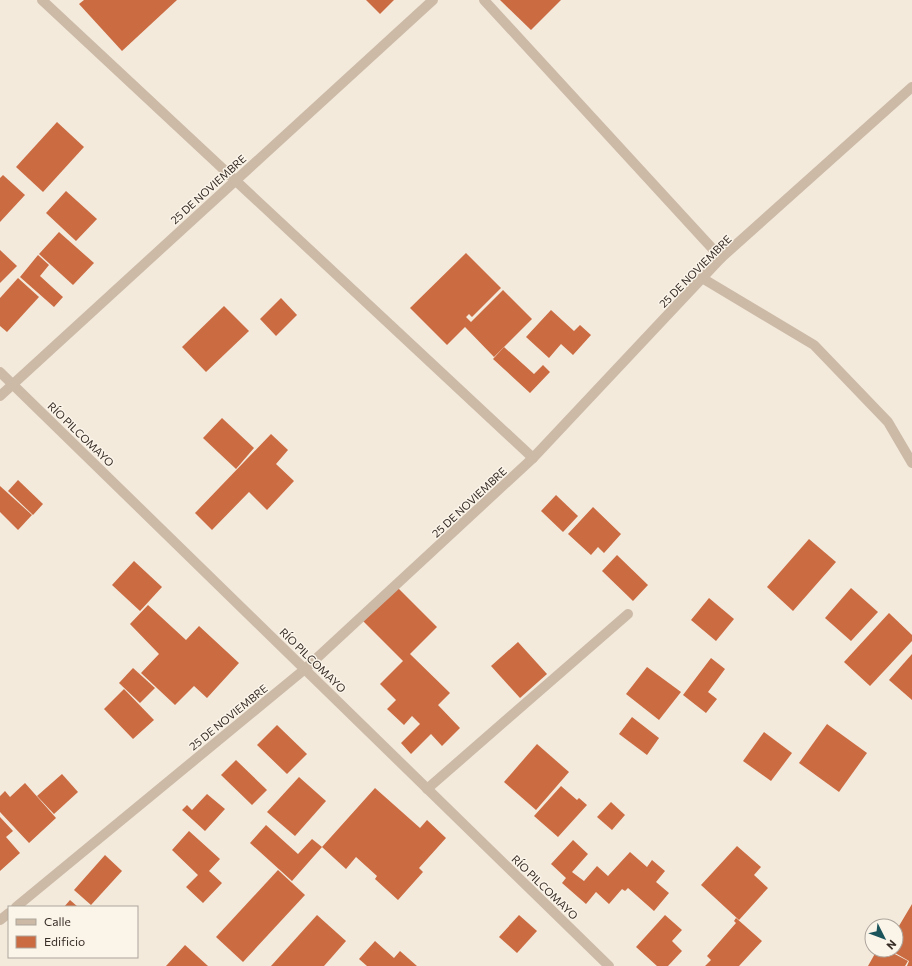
<svg xmlns="http://www.w3.org/2000/svg" width="912" height="966" viewBox="0 0 912 966" font-family="Commissioner,sans-serif">
<rect width="100%" height="100%" fill="#f3eadc"/>
<g fill="#cb6b42">
<polygon points="84,0 177,0 122,51 79,4"/>
<polygon points="366,0 394,0 380,14"/>
<polygon points="500,0 561,0 531,30"/>
<polygon points="57,122 84,147 43,192 16,167"/>
<polygon points="3,175 25,195 0,222 0,178"/>
<polygon points="66,191 97,219 76,241 46,213"/>
<polygon points="59,232 94,263 73,285 39,254"/>
<polygon points="0,250 17,266 0,283"/>
<polygon points="466,253 501,288 472,317 469,314 466,317 471,322 503,290 532,319 494,357 465,327 447,345 410,308"/>
<polygon points="38,255 49,265 40,276 63,297 54,307 20,277"/>
<polygon points="18,278 39,297 7,332 0,326 0,298"/>
<polygon points="281,298 297,315 276,336 260,319"/>
<polygon points="224,306 249,331 206,372 182,347"/>
<polygon points="551,310 574,331 580,325 591,335 573,355 561,344 549,358 526,337"/>
<polygon points="504,347 534,374 543,365 550,372 530,393 493,359"/>
<polygon points="222,418 254,448 236,469 203,438"/>
<polygon points="271,434 288,450 276,464 294,481 267,510 249,492 212,530 195,513"/>
<polygon points="18,480 43,504 33,515 8,491"/>
<polygon points="0,486 32,515 18,530 0,512"/>
<polygon points="556,495 578,516 563,532 541,511"/>
<polygon points="593,507 621,534 604,553 598,547 591,555 568,534"/>
<polygon points="809,539 836,562 793,611 767,587"/>
<polygon points="617,555 648,585 633,601 602,571"/>
<polygon points="134,561 162,587 140,611 112,585"/>
<polygon points="396,586 437,627 410,654 450,693 438,705 460,728 442,746 431,734 411,754 401,743 420,724 412,716 404,725 387,709 396,700 380,684 403,661 362,620"/>
<polygon points="851,588 878,612 851,641 825,618"/>
<polygon points="709,598 734,619 716,641 691,620"/>
<polygon points="148,605 186,640 199,626 239,663 207,698 194,686 175,705 141,673 159,654 130,624"/>
<polygon points="889,613 912,635 912,641 870,686 844,662"/>
<polygon points="518,642 547,674 520,698 491,666"/>
<polygon points="912,654 912,700 889,680"/>
<polygon points="711,658 725,669 708,692 717,699 706,713 683,695"/>
<polygon points="647,667 681,692 659,720 626,694"/>
<polygon points="133,668 155,688 140,703 119,683"/>
<polygon points="124,689 154,720 133,739 104,709"/>
<polygon points="632,717 659,738 647,755 619,734"/>
<polygon points="827,724 867,753 839,792 799,763"/>
<polygon points="277,725 307,754 287,774 257,745"/>
<polygon points="764,732 792,753 771,781 743,761"/>
<polygon points="537,744 569,772 536,810 504,782"/>
<polygon points="236,760 267,790 252,805 221,775"/>
<polygon points="62,774 78,792 54,814 37,796"/>
<polygon points="299,777 326,801 295,836 267,812"/>
<polygon points="25,783 56,818 29,843 0,812 0,796 5,791 10,797"/>
<polygon points="561,786 577,800 579,798 587,805 558,837 534,816"/>
<polygon points="375,788 420,828 427,820 446,838 419,868 423,872 398,900 375,879 377,876 356,857 346,869 322,847"/>
<polygon points="207,794 225,809 205,831 182,810 187,805 192,810"/>
<polygon points="611,802 625,815 612,830 597,817"/>
<polygon points="0,817 13,831 6,837 20,853 0,871"/>
<polygon points="266,825 298,854 312,839 322,847 292,881 250,843"/>
<polygon points="189,831 220,859 209,871 222,883 203,903 186,887 198,875 172,850"/>
<polygon points="573,840 588,854 572,872 584,881 597,866 608,876 630,852 647,867 652,860 665,871 656,882 669,893 654,911 628,888 625,891 622,889 609,904 596,892 586,904 562,883 566,878 551,864"/>
<polygon points="737,846 761,867 754,875 768,888 739,920 701,885"/>
<polygon points="105,855 122,871 91,905 74,890"/>
<polygon points="278,870 305,895 243,962 216,937"/>
<polygon points="70,900 78,907 64,907"/>
<polygon points="912,904 912,966 907,966 909,961 890,950 896,950 896,931"/>
<polygon points="317,915 346,941 324,966 271,966"/>
<polygon points="519,915 537,931 517,953 499,937"/>
<polygon points="665,915 682,930 672,941 682,951 668,966 657,966 636,947"/>
<polygon points="736,918 762,941 739,966 705,966 711,960 707,956 736,923 734,921"/>
<polygon points="375,941 394,958 400,951 417,966 367,966 359,959"/>
<polygon points="185,945 208,966 166,966"/>
<polygon points="877,950 887,950 908,961 905,966 868,966"/>
</g>
<g fill="none" stroke-linecap="round" stroke-linejoin="round">
<g stroke="#ccbaa7" stroke-width="10">
<polyline points="42,0 533,458"/>
<polyline points="484,0 721,258"/>
<polyline points="702,278 814,345 888,422 912,463"/>
<polyline points="0,372 609,966"/>
<polyline points="0,396 433,0"/>
<polyline points="427,789 628,614"/>
<polyline points="16,907 305,669 533,458 721,258 912,87"/>
<polyline points="0,920 9,913"/>
</g>
</g>
<g text-anchor="middle" dominant-baseline="central" stroke-width="3" stroke-linejoin="round" paint-order="stroke">
<g font-size="11" fill="#382e28" stroke="#fbf4e9">
<text transform="translate(208 189) rotate(-42)">25 DE NOVIEMBRE</text>
<text transform="translate(695 271) rotate(-45)">25 DE NOVIEMBRE</text>
<text transform="translate(81 434) rotate(44)">RÍO PILCOMAYO</text>
<text transform="translate(469 502) rotate(-43)">25 DE NOVIEMBRE</text>
<text transform="translate(313 660) rotate(44)">RÍO PILCOMAYO</text>
<text transform="translate(228 717) rotate(-39)">25 DE NOVIEMBRE</text>
<text transform="translate(545 887) rotate(44)">RÍO PILCOMAYO</text>
</g>
</g>
<rect x="8" y="906" width="130" height="52" fill="#fbf4e9" stroke="#ada59c"/>
<rect x="16" y="919" width="20" height="6" fill="#ccbaa7" stroke="#ada59c"/>
<text x="44" y="926" font-size="12" fill="#382e28">Calle</text>
<rect x="16" y="936" width="20" height="12" fill="#cb6b42" stroke="#ada59c"/>
<text x="44" y="946" font-size="12" fill="#382e28">Edificio</text>
<g transform="translate(884 938) rotate(132)"><circle r="19" fill="#fbf4e9" stroke="#ada59c"/>
<path d="M0-3L7 15L0 10L-7 15Z" fill="#1c545c"/>
<text y="-6" font-size="11" font-weight="bold" text-anchor="middle" fill="#382e28">N</text>
</g>
</svg>
